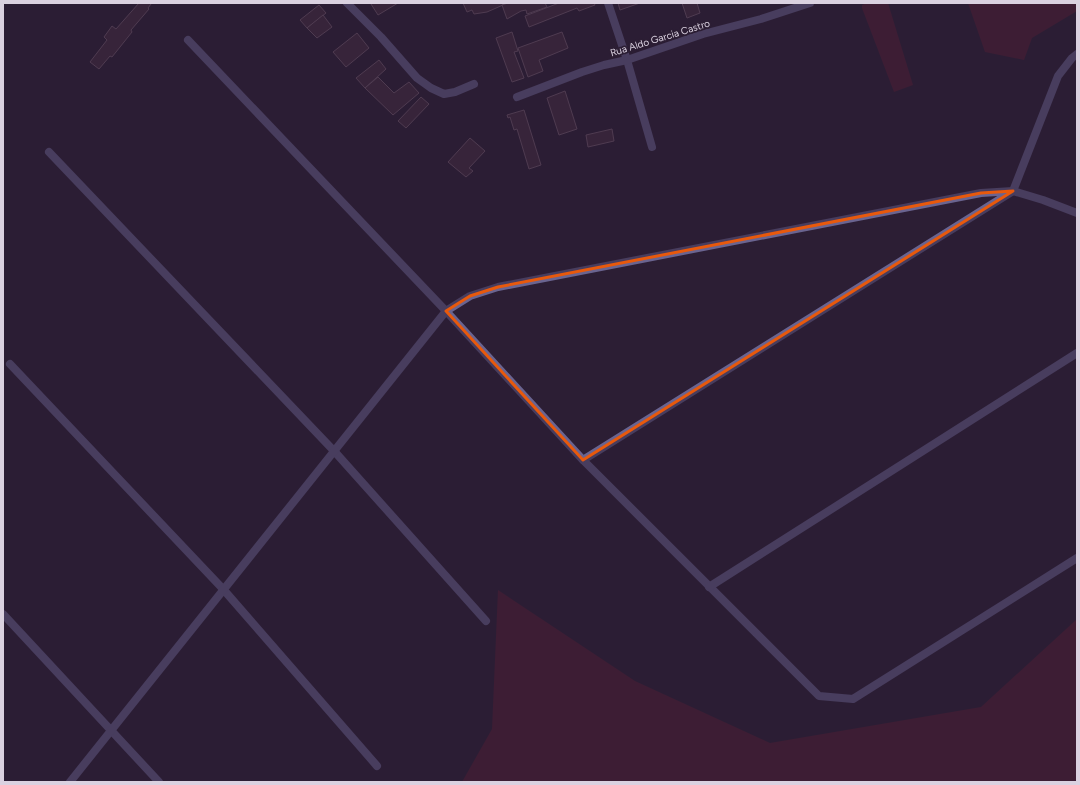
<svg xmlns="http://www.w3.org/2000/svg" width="1080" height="785" viewBox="0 0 1080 785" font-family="Figtree,sans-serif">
<rect width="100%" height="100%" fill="#2c1e34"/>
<g fill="#531e33">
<polygon points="867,3 888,3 913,85 894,92 862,8 862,5"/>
<polygon points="968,3 1077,3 1077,11 1032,38 1024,60 985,52"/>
<polygon points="498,590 635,681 770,743 981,707 1077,619 1077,782 462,782 492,729"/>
</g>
<g fill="#452e40" stroke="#795f72">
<polygon points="139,3 150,3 151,4 148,8 149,9 131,30 132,32 112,57 110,56 99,69 90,62 107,40 104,37 112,26 116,29"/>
<polygon points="372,3 398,3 378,15 371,4"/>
<polygon points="463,3 502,3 503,5 487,12 474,14 472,10 467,12"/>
<polygon points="508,3 545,3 547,7 527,14 526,10 521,11 507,19 502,5"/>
<polygon points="559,3 594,3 595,5 579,11 577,8 529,27 525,16"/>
<polygon points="618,3 640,3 620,10"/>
<polygon points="682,3 697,3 700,13 687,18"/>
<polygon points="319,5 326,13 307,28 300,20"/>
<polygon points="323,15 332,27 317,38 307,28"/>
<polygon points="512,32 518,51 514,52 524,78 512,82 496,38"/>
<polygon points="562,32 568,48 539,60 543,71 528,77 518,48"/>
<polygon points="357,33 369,48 346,67 333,52"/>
<polygon points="379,60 386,69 365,88 356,78"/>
<polygon points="378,77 394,93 409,82 419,93 393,115 365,88"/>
<polygon points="565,91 577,129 559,135 547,98"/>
<polygon points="421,97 429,104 406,128 398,121"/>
<polygon points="524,110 541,165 529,169 517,129 514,130 510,117 508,118 507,115"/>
<polygon points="612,129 614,141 588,147 586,135"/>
<polygon points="470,138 485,151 469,168 473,171 466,177 448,162"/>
</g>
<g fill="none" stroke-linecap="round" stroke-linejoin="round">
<g stroke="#6a6490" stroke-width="8">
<polyline points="347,3 381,37 417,78 431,88 444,94 455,92 474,84"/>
<polyline points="608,3 627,60 652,147"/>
<polyline points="188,40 446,311 583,460"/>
<polyline points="1077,54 1072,58 1058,76 1013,191 583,460 819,696 853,699 1077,558"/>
<polyline points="517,97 582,72 604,65 627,60 703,34 761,19 810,3"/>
<polyline points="49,152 335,452 486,621"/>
<polyline points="10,364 223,589 377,766"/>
<polyline points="709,587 1077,353"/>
<polyline points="3,614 159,782"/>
<path d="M70,782C195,625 321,469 446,311L470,296L498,287L981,193L1013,191L1043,200L1077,213"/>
</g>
</g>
<path d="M0 0H1080V785H0ZM1013,191L583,460L446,311L470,296L498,287L981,193Z" fill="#2c1e34" fill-opacity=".55" fill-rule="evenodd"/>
<path fill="none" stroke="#e8590c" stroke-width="3" stroke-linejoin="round" d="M1013,191L583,460L446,311L470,296L498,287L981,193Z"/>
<g text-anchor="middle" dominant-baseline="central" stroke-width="3.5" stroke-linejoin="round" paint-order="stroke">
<g font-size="10" fill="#dad1e0" stroke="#2c1e34">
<text transform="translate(660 38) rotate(-17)">Rua Aldo Garcia Castro</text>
</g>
</g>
<rect width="1080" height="785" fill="none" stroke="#dad1e0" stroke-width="8"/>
</svg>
